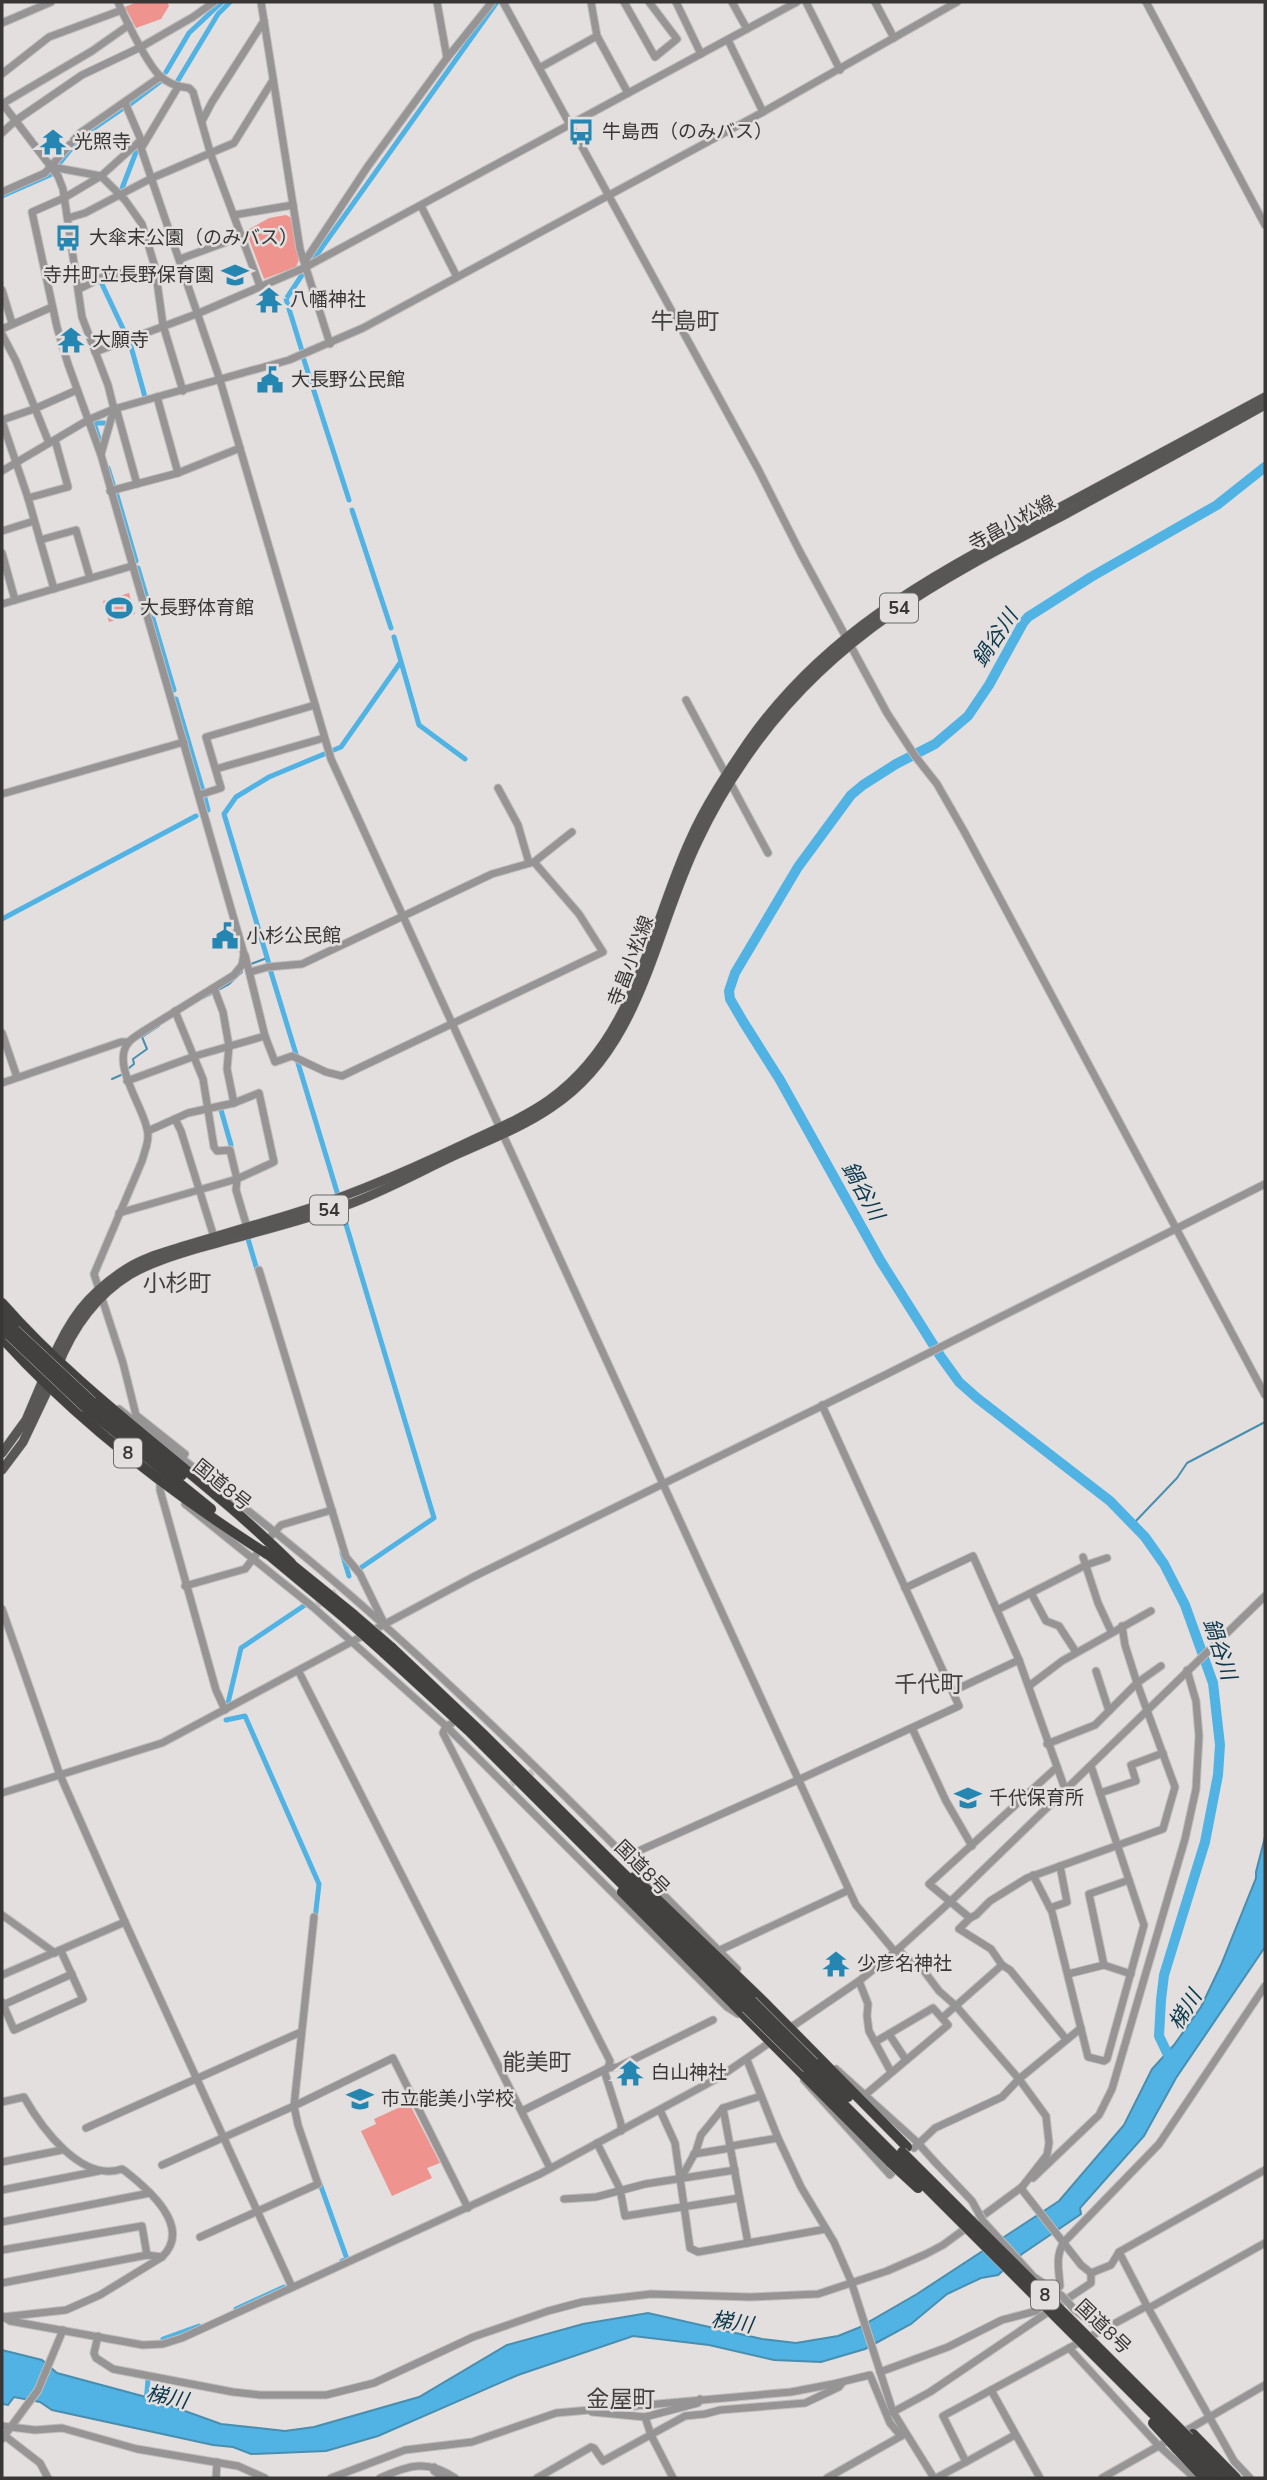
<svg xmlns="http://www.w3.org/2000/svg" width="1267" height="2480" viewBox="0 0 1267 2480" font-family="'Nunito Sans','Noto Sans JP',sans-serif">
<rect width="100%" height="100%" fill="#e3dfdf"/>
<g fill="#ee938e">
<polygon points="137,2 167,2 169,6 161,19 136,28 125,7"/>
<polygon points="286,215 292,218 299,260 296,267 264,279 246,231 269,218"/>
<polygon points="129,593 135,614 109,622 103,601"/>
<polygon points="409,2103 440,2163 427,2168 432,2178 392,2196 361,2131 376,2124 374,2119"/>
</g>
<polygon fill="#50b3e3" stroke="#498eaf" stroke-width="2" points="1265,1837 1265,1947 1176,2078 1144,2136 1080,2208 1081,2214 1022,2254 998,2275 981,2278 947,2294 911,2324 865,2349 821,2362 774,2360 709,2345 633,2336 518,2375 378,2436 326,2451 251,2454 233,2447 213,2445 52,2410 40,2402 14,2397 8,2405 2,2404 2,2350 42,2360 57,2373 146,2397 221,2424 285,2431 314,2427 419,2397 507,2345 583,2324 648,2313 762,2339 796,2343 838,2336 858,2328 917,2294 1059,2201 1124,2125 1152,2069 1174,2045 1201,2007 1221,1965 1256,1878 1256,1872"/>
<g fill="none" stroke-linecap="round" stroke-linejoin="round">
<g stroke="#498eaf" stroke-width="2">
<polyline points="251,964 267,958"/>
<polyline points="218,990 229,984 242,972"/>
<polyline points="203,998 211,994"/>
<polyline points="129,1068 134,1064 133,1059 147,1049 142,1037 159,1026"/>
<polyline points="112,1079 121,1075"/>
<polyline points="1133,1524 1177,1478 1187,1463 1265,1422"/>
</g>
<g stroke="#50b3e3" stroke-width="5">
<polyline points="166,72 189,33 222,2"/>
<polyline points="177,82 218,14 230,2"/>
<polyline points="129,105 161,81"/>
<polyline points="87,133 125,107"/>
<polyline points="59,164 79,139"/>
<polyline points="121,191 138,147"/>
<polyline points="2,196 50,175"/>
<polyline points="313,260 497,2"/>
<polyline points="108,278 101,282 126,335"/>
<polyline points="130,343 145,397"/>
<polyline points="302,351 286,299 302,275"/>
<polyline points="304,360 349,500"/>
<polyline points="100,442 94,423 104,423"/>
<polyline points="108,468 113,484"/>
<polyline points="116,492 136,561"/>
<polyline points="352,510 391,628"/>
<polyline points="138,568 174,690"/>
<polyline points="394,637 419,725 465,759"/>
<polyline points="176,699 203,791"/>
<polyline points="205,798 208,810"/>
<polyline points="2,919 196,816"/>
<polyline points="269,964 224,814 236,797 269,777 341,747 400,663"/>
<polyline points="270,969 296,1054"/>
<polyline points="298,1063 337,1192"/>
<polyline points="221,1110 231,1145"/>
<polyline points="342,1211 434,1518 359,1569"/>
<polyline points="248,1239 258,1273"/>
<polyline points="342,1553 349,1576"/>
<polyline points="228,1703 241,1648 305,1605"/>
<polyline points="226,1720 245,1716 319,1884 315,1919"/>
<polyline points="319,2181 347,2259 342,2261"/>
<polyline points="236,2309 284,2287"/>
<polyline points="163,2339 199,2326"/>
<polyline points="146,2402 148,2380"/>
</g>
<polyline stroke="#50b3e3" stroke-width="10" points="1172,2063 1159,2036 1161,2000 1164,1975 1205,1842 1218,1775 1220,1745 1213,1683 1185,1605 1164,1564 1145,1537 1110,1501 977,1398 959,1382 941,1357 880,1260 780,1080 744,1023 730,999 729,991 735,973 798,867 851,795 863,785 896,764 935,744 968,716 989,685 1023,623 1028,617 1091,577 1217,505 1265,467"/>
<g stroke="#c1bdbd" stroke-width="7" stroke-dasharray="7 3.5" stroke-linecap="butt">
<polyline points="317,1605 336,1592"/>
<polyline points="511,1784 533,1772"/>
</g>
<g stroke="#c1bdbd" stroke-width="9">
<g id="minor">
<path d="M118,2C125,19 147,63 159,75C167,83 178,87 189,88L193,92L211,155L260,286"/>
<polyline points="261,2 300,249 330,344"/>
<polyline points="437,2 447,58"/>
<polyline points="503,2 758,469 800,552 887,713 915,756 937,784 965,833 1265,1395"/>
<polyline points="591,2 597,36 628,93"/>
<polyline points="624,2 655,57 677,39 649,2"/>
<polyline points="676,2 701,54"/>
<polyline points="732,2 747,29"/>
<polyline points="806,2 840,70"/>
<polyline points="875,2 894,38"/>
<polyline points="1146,2 1265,225"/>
<polyline points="2,23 51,2"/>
<polyline points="728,40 763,112"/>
<polyline points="541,67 597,36"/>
<polyline points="2,74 49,37 122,10"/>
<polyline points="2,103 58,176 63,189 82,317 108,385 114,409 101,454"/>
<polyline points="125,103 141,140 141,148 220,380 331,759 849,1890 856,1905 895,1952"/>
<polyline points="2,104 92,51 129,25"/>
<polyline points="202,121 212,102 264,21"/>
<polyline points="2,133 15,121 82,75 141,47 193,17 214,2"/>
<path d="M141,140L101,176L64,198L32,212L57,327L68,364L101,455L244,954L242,965L234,975L142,1032C138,1035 132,1038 129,1042C110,1063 143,1106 147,1129C150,1139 145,1150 142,1161L94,1274L123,1363L136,1415L185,1454L182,1458"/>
<polyline points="142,147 178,87"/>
<polyline points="52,167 101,176 125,200 142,224 155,267 163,325 183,391"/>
<polyline points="2,192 45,173 80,133 160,77"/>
<polyline points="421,206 457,277"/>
<polyline points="234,215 293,205"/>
<polyline points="68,218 85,213 152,178 234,143 273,80"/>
<polyline points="180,259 243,236"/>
<polyline points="305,261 368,166 447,58 492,2"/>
<polyline points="79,289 105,276 155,267"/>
<polyline points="2,290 12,323"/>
<polyline points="2,329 52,307"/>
<polyline points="2,334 16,361 49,443"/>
<polyline points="95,352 199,313 304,268 797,2"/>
<polyline points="157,397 178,473"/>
<polyline points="116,408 137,484"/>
<polyline points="2,420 34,409 77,390"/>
<polyline points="2,421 28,498 54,589"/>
<polyline points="2,471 88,420 114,409 289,360 363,328 763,112 957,2"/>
<polyline points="110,491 178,473 240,448"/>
<polyline points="28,498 68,487 55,440"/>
<polyline points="2,531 34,521"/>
<polyline points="40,540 76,530 90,578"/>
<polyline points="2,553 15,600"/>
<polyline points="2,604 132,566"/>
<polyline points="686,700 768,853"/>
<polyline points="216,769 324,738"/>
<polyline points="498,788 518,825 529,863"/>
<polyline points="2,794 184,742"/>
<polyline points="199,795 221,788 206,737 315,705"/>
<polyline points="245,955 265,1036 275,1062 292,1056 326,1072 342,1076 603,952 579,914 534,862"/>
<polyline points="250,972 268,967 302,964 492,874 534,862 572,832"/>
<polyline points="175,1011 203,1079 214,1147 217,1151 230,1150 237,1179 236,1190 247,1227"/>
<polyline points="2,1033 17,1077"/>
<polyline points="127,1081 195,1056 265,1036"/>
<polyline points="2,1083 121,1042 128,1042"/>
<polyline points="175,1119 181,1131 214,1237"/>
<polyline points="148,1131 188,1113 234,1103"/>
<polyline points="119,1213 237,1179 274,1162 259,1093 234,1103 227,1069 229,1046 223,1012 214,988"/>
<polyline points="259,1270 346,1557 360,1574 383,1621"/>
<path d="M119,1409C209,1480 300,1549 385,1626C507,1735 622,1853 737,1969"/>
<polyline points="160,1484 160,1490 216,1690 225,1710"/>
<polyline points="185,1504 313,1607 446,1726 443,1733 610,2061 608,2068 522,2111"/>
<polyline points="271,1536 281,1525 332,1510"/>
<polyline points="1083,1557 1098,1603 1111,1631"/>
<polyline points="185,1586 245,1569 256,1555"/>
<polyline points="905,1588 973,1556 1019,1660 1065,1789"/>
<polyline points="1031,1593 1046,1621 1059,1626 1076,1652"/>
<polyline points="2,1609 60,1775 125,1922 2,1975"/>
<polyline points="997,1610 1086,1565 1107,1558"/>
<polyline points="1096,1671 1109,1711"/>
<polyline points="299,1672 550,2168"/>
<polyline points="1029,1686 1062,1661 1151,1611"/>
<polyline points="953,1691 1019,1660"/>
<polyline points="451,1724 446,1726 727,2007 738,2014"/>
<polyline points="912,1728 946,1801 972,1846"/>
<polyline points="1047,1744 1095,1725 1137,1683 1161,1666"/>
<polyline points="1057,1767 929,1884 970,1918 976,1915 990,1901 1027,1878 1163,1829 1175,1787 1137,1683 1125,1645 1122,1626"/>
<polyline points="2,1793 162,1743 473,1577 885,1375 1265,1184"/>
<polyline points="1100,1793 1136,1781 1131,1765 1163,1753"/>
<polyline points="625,1857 798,1780 959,1706 822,1405"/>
<polyline points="1033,1875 1052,1912 1088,2057 1104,2061 1107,2059 1144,1925 1091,1766"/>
<polyline points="1050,1908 1067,1902 1060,1866"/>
<polyline points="2,1915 55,1953"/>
<polyline points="970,1918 959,1929 991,1949 1002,1965 1010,1970 1066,2039"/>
<polyline points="125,1922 292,2287"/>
<polyline points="718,1951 849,1890"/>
<polyline points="1104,1965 1089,1894 1129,1880"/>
<polyline points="1068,1974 1104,1965 1131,1974"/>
<polyline points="859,1981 868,2004 867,2016 869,2031 891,2072"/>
<polyline points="2,2002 14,2030 83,1999 61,1951"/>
<polyline points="3,2005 72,1974"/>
<polyline points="787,2030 859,1981 895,1952 951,1901 1265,1596"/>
<polyline points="889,2034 906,2060"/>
<polyline points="875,2042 933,2008 942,2018 1002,1965"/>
<polyline points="747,2060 778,2138 801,2187 834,2242 851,2281 893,2412 934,2478"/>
<polyline points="608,2068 618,2067 713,2020"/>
<polyline points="836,2069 917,2142 934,2161"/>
<polyline points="604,2070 621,2124 621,2131"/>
<polyline points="804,2080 890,2175 894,2170"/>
<polyline points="865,2095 948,2025 942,2018"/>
<path d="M2,2102L24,2097C41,2127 81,2183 122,2169L125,2171C148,2189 193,2227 162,2257L100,2295L66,2310L3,2317"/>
<polyline points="723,2108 748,2243"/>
<polyline points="660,2110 675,2143 690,2248 698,2252 826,2229"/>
<polyline points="86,2128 301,2032"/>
<polyline points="597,2143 620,2189 625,2216 739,2198"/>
<polyline points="731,2146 778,2138"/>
<polyline points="914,2148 935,2128 1002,2097 1019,2079 1081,2028"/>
<polyline points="694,2154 731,2148"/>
<polyline points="2,2162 62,2150"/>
<polyline points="162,2165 294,2106 393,2058 468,2208"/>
<polyline points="1033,2178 1099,2115 1112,2089 1185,1839 1196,1789 1199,1736 1196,1701 1187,1670"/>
<polyline points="680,2180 696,2151 701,2135 723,2108 761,2096"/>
<polyline points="1022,2187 1023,2191 1081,2265 1091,2273"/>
<polyline points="2,2190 99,2171"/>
<polyline points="564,2199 596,2197 645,2184 735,2170"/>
<polyline points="2,2222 150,2193"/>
<polyline points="200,2237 318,2184 298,2125 294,2106 314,1917"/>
<polyline points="2,2250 142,2226 147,2255"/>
<polyline points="1119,2252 1147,2306 1234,2461 1250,2478"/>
<polyline points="1091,2273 1111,2265 1119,2252 1265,2170"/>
<polyline points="2,2283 147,2255 162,2257"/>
<polyline points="1061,2303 1091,2283 1091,2273"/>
<polyline points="1149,2308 1265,2243"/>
<polyline points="1075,2310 1101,2330"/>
<polyline points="2,2316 10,2321 143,2345 163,2344 182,2338 540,2174 718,2078 772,2041"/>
<polyline points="98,2336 94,2353 96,2358 113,2369 233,2392 260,2395 326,2395 374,2383 473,2337 548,2311 582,2302 651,2294 750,2297 818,2294 887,2271 926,2254 943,2245 1022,2187 1047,2155 1049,2143 1046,2116 1019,2079 956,2006 939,1991 921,1967 907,1959 898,1949"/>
<polyline points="1069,2348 1159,2446 1195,2478"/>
<path d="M880,2372L948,2347L1002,2320L1036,2311L1052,2297L1060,2286C1059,2270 1055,2256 1064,2242L1159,2144L1265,1986"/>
<polyline points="991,2390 1040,2478"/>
<polyline points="592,2412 645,2417 651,2435 673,2478"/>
<polyline points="893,2412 930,2392 1051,2310"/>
<polyline points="645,2417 698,2403 700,2399"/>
<polyline points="2,2426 35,2430 62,2428 137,2449 238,2466 265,2478"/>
<polyline points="1182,2433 1265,2385"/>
<polyline points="5,2436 40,2463 48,2478"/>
<polyline points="2,2439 38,2390 63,2330"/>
<polyline points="966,2462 1015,2435"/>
<polyline points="434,2467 434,2471 444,2478"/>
<polyline points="216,2478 217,2462"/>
<polyline points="331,2478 405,2450 472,2442 556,2413 791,2392 833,2384 870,2375 890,2423 901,2436"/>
<path d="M380,2478C409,2465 427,2459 455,2478"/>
<polyline points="537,2478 591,2447 594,2448 603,2461 685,2416 705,2414 720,2410 805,2403 839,2387 842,2383"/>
<polyline points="827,2478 903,2435"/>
<polyline points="936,2478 966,2462 943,2416 1147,2306"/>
<polyline points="1102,2478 1171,2439"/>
</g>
</g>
<g stroke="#c1bdbd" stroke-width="10">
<g id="major">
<path d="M51,1362C69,1320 87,1294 126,1269C144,1257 166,1252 187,1245C220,1235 254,1225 288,1215C348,1197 405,1172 462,1145C491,1131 522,1119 549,1100C636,1038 648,932 690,840C705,806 727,773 748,742C829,627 938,573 1057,509C1127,472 1196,434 1265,397"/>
<path d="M57,1368C72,1329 95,1296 131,1274C152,1262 176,1255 199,1248C248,1234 299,1222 347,1205C385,1191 421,1171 458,1154C489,1140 523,1127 552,1107C642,1048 654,931 698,841C714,807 734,774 756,744C840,630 944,578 1066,514C1132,478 1199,442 1265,405"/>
<polyline points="2,1453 26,1420 45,1375"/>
<polyline points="2,1470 23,1442 52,1381"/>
</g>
</g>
<g stroke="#c1bdbd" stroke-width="11">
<g id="highway">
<path d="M2,1303C88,1401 199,1472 291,1563"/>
<polyline points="2,1316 15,1330"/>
<polyline points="2,1326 9,1335"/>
<path d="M2,1338C78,1422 171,1493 267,1554"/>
<polyline points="92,1402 182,1475"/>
<polyline points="86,1408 211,1509"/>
<polyline points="264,1551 347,1620"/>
<polyline points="286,1560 354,1615"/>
<polyline points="391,1647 485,1736 752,2001"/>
<polyline points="383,1652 469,1731 746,2008"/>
<polyline points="634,1877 763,2001 907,2147"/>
<polyline points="622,1892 891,2163"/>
<polyline points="814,2063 848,2097"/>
<polyline points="807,2068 897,2158"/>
<polyline points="1193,2434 1236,2478"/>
<polyline points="1191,2441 1227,2478"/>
<polyline points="1182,2443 1214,2478"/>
<polyline points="1176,2448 1204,2478"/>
</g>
</g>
<use href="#minor" stroke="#969494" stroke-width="7"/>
<use href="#major" stroke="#595656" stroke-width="9"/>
<use href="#highway" stroke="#434040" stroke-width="10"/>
<g stroke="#c1bdbd" stroke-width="9" stroke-linecap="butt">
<polyline id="minor-bridge" points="934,2161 972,2201 983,2221 1034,2277 1062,2296 1075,2310"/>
</g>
<g stroke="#c1bdbd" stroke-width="11" stroke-linecap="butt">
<g id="highway-bridge">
<polyline points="15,1330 92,1402"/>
<polyline points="9,1335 86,1408"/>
<polyline points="354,1615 391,1647"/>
<polyline points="347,1620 383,1652"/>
<polyline points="752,2001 814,2063"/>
<polyline points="746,2008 807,2068"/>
<polyline points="902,2152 1189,2438"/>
<polyline points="897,2158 1182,2443"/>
<polyline points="891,2163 918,2188"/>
<polyline points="1153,2423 1176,2448"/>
</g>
</g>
<use href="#minor-bridge" stroke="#969494" stroke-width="7"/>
<use href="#highway-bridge" stroke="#434040" stroke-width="10"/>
</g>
<defs>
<g id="bus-bare" transform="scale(2.1)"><path d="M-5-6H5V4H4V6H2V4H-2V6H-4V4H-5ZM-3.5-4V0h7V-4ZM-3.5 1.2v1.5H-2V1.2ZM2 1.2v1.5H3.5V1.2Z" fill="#2586b1" stroke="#e3dfdf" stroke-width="2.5" paint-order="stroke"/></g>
<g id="temple-bare" transform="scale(2.1)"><path d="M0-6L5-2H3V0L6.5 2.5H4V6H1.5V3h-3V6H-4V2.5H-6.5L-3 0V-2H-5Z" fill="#2586b1" stroke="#e3dfdf" stroke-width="2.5" paint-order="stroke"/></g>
<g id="school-bare" transform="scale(2.1)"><path d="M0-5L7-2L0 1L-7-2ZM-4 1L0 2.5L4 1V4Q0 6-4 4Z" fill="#2586b1" stroke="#e3dfdf" stroke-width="2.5" paint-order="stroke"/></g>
<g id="civic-bare" transform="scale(2.1)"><path d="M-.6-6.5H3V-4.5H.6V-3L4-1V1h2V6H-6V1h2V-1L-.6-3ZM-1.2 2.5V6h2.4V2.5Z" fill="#2586b1" stroke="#e3dfdf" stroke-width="2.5" paint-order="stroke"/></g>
<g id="stadium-bare" transform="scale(2.1)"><path d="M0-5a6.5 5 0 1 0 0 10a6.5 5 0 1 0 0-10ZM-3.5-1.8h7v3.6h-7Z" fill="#2586b1" stroke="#e3dfdf" stroke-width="2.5" paint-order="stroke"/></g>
</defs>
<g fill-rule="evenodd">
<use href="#bus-bare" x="581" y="132"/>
<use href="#temple-bare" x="53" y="142"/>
<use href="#bus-bare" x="68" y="238"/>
<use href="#school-bare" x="235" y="275"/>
<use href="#temple-bare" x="269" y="300"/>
<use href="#temple-bare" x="71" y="340"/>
<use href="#civic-bare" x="270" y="380"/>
<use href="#stadium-bare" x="119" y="608"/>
<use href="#civic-bare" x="225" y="936"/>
<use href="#school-bare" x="968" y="1798"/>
<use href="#temple-bare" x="836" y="1964"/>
<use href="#temple-bare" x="630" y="2073"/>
<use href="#school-bare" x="360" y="2099"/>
</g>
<g text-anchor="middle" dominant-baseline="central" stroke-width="5" stroke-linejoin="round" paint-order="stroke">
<g fill="#e3dfdf" stroke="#6b6969" stroke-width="2">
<rect x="880" y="593.5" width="38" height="29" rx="5"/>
<rect x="310" y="1195.5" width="38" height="29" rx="5"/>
<rect x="114" y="1438.5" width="28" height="29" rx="5"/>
<rect x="1031" y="2280.5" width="28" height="29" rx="5"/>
</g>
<g font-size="18" font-weight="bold" fill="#383736">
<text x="899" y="608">54</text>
<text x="329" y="1210">54</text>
<text x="128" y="1453">8</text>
<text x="1045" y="2295">8</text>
</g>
<g font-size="19" fill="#383736" stroke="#e3dfdf" text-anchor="start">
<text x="602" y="132">牛島西（のみバス）</text>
<text x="74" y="142">光照寺</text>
<text x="89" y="238">大傘末公園（のみバス）</text>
<text x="214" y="275" text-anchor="end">寺井町立長野保育園</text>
<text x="290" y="300">八幡神社</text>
<text x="92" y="340">大願寺</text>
<text x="291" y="380">大長野公民館</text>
<text x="140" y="608">大長野体育館</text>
<text x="246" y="936">小杉公民館</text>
<text x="989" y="1798">千代保育所</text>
<text x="857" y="1964">少彦名神社</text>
<text x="651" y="2073">白山神社</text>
<text x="381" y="2099">市立能美小学校</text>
</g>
<g font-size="19" fill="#383736" stroke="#e3dfdf">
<text transform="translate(1012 523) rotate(-28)">寺畠小松線</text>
<text transform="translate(631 961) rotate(-69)">寺畠小松線</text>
<text transform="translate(222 1485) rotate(39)">国道8号</text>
<text transform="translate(642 1868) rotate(45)">国道8号</text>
<text transform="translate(1103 2327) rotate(44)">国道8号</text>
</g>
<g font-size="21" font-style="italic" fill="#0c384c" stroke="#e3dfdf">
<text transform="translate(995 638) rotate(-56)">鍋谷川</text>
<text transform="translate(863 1191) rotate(61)">鍋谷川</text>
<text transform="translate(1220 1649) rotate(72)">鍋谷川</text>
<text transform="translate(1185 2010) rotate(-58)">梯川</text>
<text transform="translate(732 2322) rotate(9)">梯川</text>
<text transform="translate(167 2397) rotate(12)">梯川</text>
</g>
<g font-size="23" fill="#444141" stroke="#e3dfdf">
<text x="685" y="321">牛島町</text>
<text x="177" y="1283">小杉町</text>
<text x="929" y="1684">千代町</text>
<text x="537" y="2062">能美町</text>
<text x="621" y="2399">金屋町</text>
</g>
</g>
<rect width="1267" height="2480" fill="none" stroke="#383736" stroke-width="7"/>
</svg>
